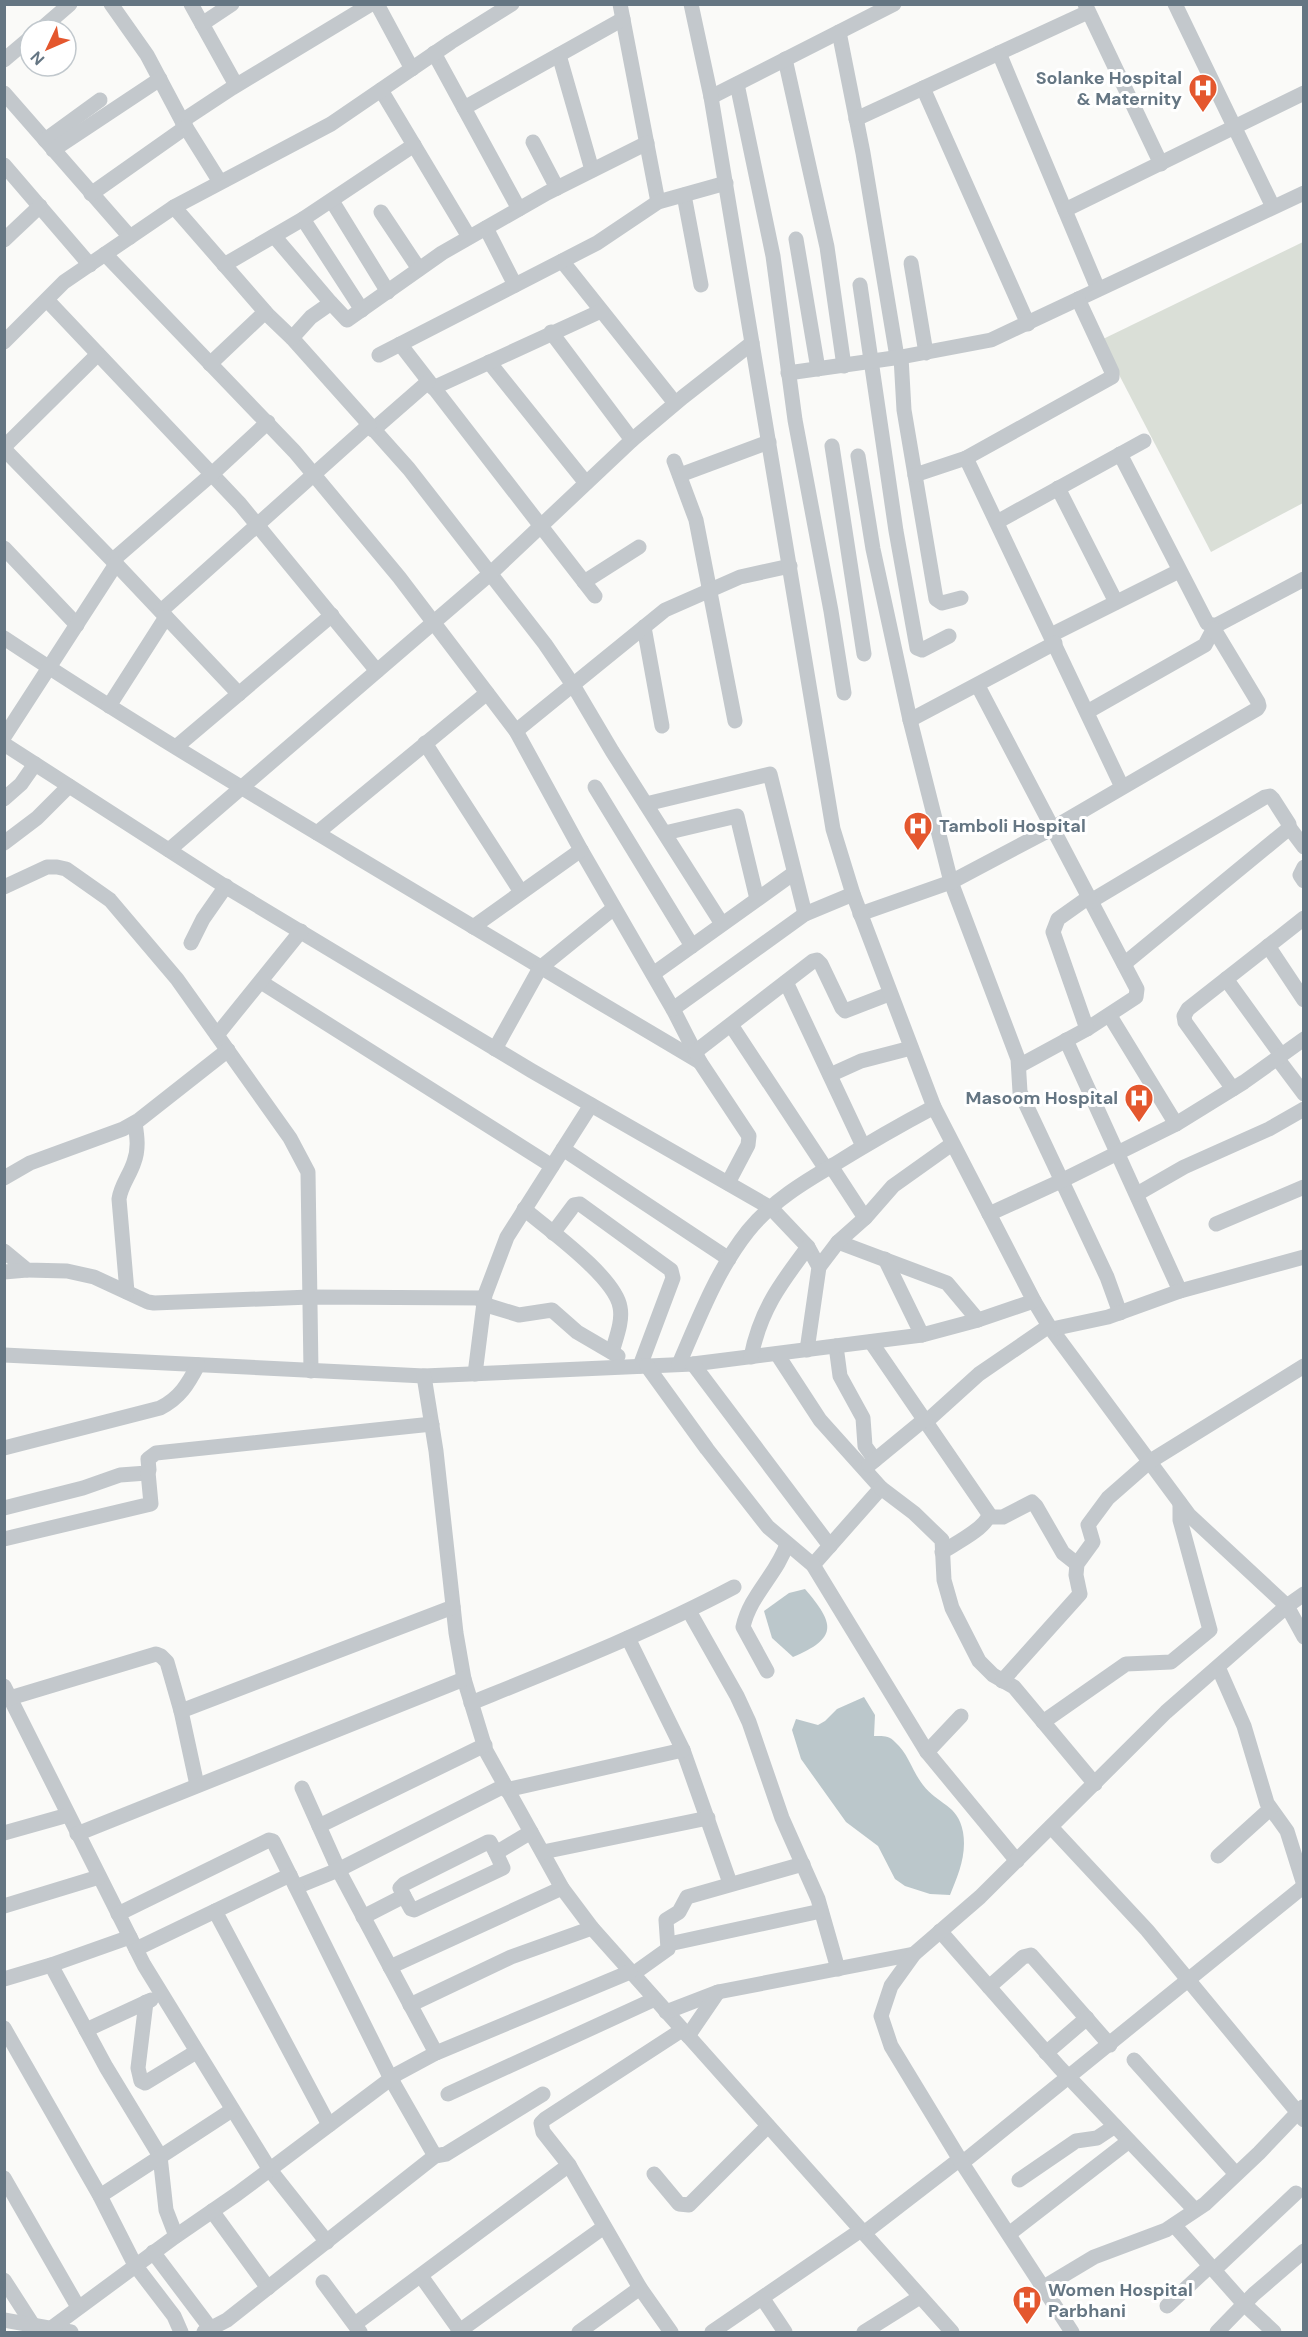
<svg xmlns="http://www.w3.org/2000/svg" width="1308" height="2337" viewBox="0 0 1308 2337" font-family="'DM Sans',sans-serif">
<rect width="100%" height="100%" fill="#fafaf8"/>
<polygon fill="#dadfd7" points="1303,242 1303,503 1211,552 1101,340"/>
<g fill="#bbc7cb">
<path d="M805,1589C835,1624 838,1638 793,1657L772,1638L764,1611L789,1593Z"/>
<path d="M864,1697L875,1715L874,1736C882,1736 889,1735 895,1742C908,1753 912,1771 923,1785C938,1805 958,1804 963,1832C967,1855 958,1875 950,1895L930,1894L905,1886L895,1879L878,1846L846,1822L801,1759L792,1730L796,1719L818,1725L825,1721L837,1709Z"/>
</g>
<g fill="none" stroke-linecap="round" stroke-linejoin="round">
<g stroke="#c3c8cc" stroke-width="15">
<polyline points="111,4 147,55 182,121 220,182"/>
<polyline points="191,4 236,85"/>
<polyline points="377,4 412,69"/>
<polyline points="620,4 658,202"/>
<polyline points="1085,4 1161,164"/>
<polyline points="1175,4 1273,207"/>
<polyline points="202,24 232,4"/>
<polyline points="40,30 70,4"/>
<polyline points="839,32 863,153 897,357"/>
<polyline points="434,53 519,209"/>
<polyline points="999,53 1098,289"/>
<polyline points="559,55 592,170"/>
<polyline points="785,59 827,247 844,366"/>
<polyline points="4,60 30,38"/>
<polyline points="737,84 773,256 795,420 831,611 844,693"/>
<polyline points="923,88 1028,324"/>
<polyline points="381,90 469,237"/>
<polyline points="4,93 130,237"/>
<polyline points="711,97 894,4"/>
<polyline points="464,108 623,19"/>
<polyline points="856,119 1088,12"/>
<polyline points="182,121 232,88 371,4"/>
<polyline points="45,140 100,100"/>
<polyline points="533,142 557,188"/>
<polyline points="53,150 160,79"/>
<polyline points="4,165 90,265"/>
<polyline points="91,194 186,127"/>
<polyline points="684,195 701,285"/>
<polyline points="332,201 388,292"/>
<polyline points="174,207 268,315 292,338 409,469 545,644 573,685 612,751 722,924"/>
<polyline points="1065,210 1304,93"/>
<polyline points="381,212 419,269"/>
<polyline points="303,219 362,310"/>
<polyline points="486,228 515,285"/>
<polyline points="274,236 331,303"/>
<polyline points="796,239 818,369"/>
<polyline points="4,240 40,206"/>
<polyline points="105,254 295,452 399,577 516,731 581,850 674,1011 700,1062 749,1136 748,1145 728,1183"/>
<polyline points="562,261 675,403"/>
<polyline points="911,263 926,353"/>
<polyline points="224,265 303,219 414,145"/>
<polyline points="860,285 896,531 917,648 922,650 949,636"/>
<polyline points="47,300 240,504 377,671"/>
<polyline points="551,332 632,440"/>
<polyline points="292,338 311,317 331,303 347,320 442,253 547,193 647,143"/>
<polyline points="4,342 64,282 174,207 331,124 451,42 512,4"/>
<polyline points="400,344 595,596"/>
<polyline points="379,355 597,243 658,202 726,183"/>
<polyline points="901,357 904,410 936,599 942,603 961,598"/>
<polyline points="489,362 586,483"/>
<polyline points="210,364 265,312"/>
<polyline points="788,373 901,357 991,340 1304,193"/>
<polyline points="433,388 601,311"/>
<polyline points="373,430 428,382"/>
<polyline points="832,446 864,654"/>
<polyline points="4,447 98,354"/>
<polyline points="4,449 116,564 239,694"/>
<polyline points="1120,454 1207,623 1215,626 1304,579"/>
<polyline points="858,456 873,549 910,720 951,882 1018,1059 1020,1092 1107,1277 1120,1313"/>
<polyline points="966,458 1122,787"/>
<polyline points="674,461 696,520 735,721"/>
<polyline points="680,475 769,442"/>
<polyline points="915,475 966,458 1112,377 1112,372 1078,299"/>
<polyline points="1058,488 1116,602"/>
<polyline points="997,522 1144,441"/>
<polyline points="4,548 77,625"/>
<polyline points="113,560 212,474 268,422"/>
<polyline points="584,582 639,547"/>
<polyline points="161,611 369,425"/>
<polyline points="644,627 662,726"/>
<polyline points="1051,635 1179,571"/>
<path d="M4,638C117,713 234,783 350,853C467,923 583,993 700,1062"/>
<polyline points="978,686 1137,989 1136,997 1087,1029 1019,1066"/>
<polyline points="109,706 166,617"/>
<polyline points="1087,712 1205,645 1215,626"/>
<polyline points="910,720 1055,643"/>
<polyline points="516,731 665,610 740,577 790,566"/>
<polyline points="4,737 116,564"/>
<polyline points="425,743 521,892"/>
<polyline points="4,744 223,885 532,1071 771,1208 808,1247 819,1267 807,1350"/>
<polyline points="176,747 332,615"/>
<polyline points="595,787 692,946"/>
<polyline points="4,799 21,784 35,764"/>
<polyline points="646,804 770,774 805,914"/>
<polyline points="1289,827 1304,847"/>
<polyline points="317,833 487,693"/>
<polyline points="665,833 737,816 757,899"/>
<polyline points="4,843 37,818 69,786"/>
<polyline points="169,850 491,573 632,440 683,397 752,343"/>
<polyline points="1304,867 1300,875 1304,881"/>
<polyline points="4,887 47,867 57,867 66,869 110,900 177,979 290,1138 308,1172 311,1371"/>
<polyline points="1091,901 1265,797 1270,796 1273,799 1289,824 1287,830 1124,964"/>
<polyline points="860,914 951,882 1053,828 1257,709 1259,706 1258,702 1214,629"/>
<polyline points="473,927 581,850"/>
<polyline points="191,943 203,919 226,886"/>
<polyline points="1268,946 1304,1000"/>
<polyline points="653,974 794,873"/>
<polyline points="1226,979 1281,1055"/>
<polyline points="261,982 552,1166"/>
<polyline points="786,982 863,1146"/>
<polyline points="673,1009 805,914 853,894"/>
<polyline points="1110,1016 1176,1124"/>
<polyline points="731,1025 826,1169"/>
<polyline points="1087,1029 1053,932 1058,919 1089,897"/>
<polyline points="217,1035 301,931"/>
<polyline points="1066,1040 1180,1291"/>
<polyline points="495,1049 540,968 614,908"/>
<polyline points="695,1052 813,961 817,960 821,964 842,1008 845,1011 889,994"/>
<polyline points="1277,1058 1304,1094"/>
<polyline points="830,1075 861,1061 911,1048"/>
<polyline points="1233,1089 1185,1022 1184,1016 1188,1009 1304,918"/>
<polyline points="563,1149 729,1259"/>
<polyline points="831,1166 865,1218"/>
<polyline points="4,1178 30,1163 123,1129 139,1120 228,1050"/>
<polyline points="1137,1194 1184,1167 1269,1129 1304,1109"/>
<path d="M524,1209C548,1229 615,1277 620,1307C623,1321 616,1338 612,1352"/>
<polyline points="989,1214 1061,1181 1176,1124 1244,1082 1304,1039"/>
<polyline points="1216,1224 1304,1187"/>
<polyline points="553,1233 574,1205 580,1204 671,1270 673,1278 640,1366"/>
<polyline points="838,1242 947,1283 978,1320"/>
<polyline points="4,1251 27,1270 67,1271 94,1277 148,1302 154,1303 310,1297 484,1298"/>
<polyline points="885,1259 922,1335"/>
<polyline points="819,1267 838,1242 865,1218 893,1186 952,1144"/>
<polyline points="4,1272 27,1270"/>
<path d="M127,1292L119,1199C121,1185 130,1175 134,1162C139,1149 137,1136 135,1123"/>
<polyline points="1034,1301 1049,1326 1189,1515 1287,1606 1304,1594"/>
<polyline points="483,1304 519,1315 552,1310 577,1332 618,1356"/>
<polyline points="1052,1329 1108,1317 1180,1291 1304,1257"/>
<path d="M871,1342L989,1514C987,1528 954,1544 942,1552"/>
<polyline points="836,1346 840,1376 863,1418 865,1446 875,1460"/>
<polyline points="777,1354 820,1420 881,1488 813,1565"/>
<polyline points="4,1355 424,1376 693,1364 922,1335 978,1320 1034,1301 934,1107 853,894 833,829 711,97 691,4"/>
<path d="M751,1357C760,1311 780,1284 808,1247"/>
<path d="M679,1364C699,1318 717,1270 748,1231C771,1202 804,1182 835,1164C867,1144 900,1125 934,1107"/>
<polyline points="693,1364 830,1546"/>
<polyline points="647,1366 707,1449 768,1527 813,1565 927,1752 1017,1861"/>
<polyline points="475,1374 485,1295 507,1237 591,1105"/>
<polyline points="424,1376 436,1451 456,1633 464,1679 486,1751 562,1888 592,1928 952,2332"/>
<polyline points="927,1421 979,1374 1049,1326"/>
<path d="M4,1448L160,1408C180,1398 188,1384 198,1365"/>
<polyline points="869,1465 925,1419"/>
<polyline points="881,1488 914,1513 942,1540 944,1580 952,1608 979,1661 993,1675 1014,1687 1095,1784"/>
<polyline points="4,1508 83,1488 120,1475 147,1473 149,1470 148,1459 156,1453 432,1424"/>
<polyline points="989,1517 1003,1517 1032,1502 1036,1506 1063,1553 1077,1564"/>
<polyline points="4,1539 151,1504 148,1472"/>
<polyline points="689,1611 737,1696 749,1722 782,1818 818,1899 838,1969"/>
<polyline points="628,1638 683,1750 730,1883"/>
<polyline points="1218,1667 1244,1726 1267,1803 1287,1831 1304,1885"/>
<path d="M767,1671L743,1627C750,1595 777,1574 787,1544"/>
<polyline points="1002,1681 1080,1594 1076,1575 1077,1564 1093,1542 1088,1525 1108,1498 1149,1462 1304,1366"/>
<polyline points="4,1686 144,1965 270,2170 327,2242"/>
<polyline points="10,1698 156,1654 161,1656 167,1662 181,1711 197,1785"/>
<path d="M471,1703C560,1667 649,1632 734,1587"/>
<polyline points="181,1711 453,1607"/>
<polyline points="1043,1722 1126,1664 1171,1662 1210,1630 1180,1520 1180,1503"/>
<polyline points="927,1752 961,1716"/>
<polyline points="302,1788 340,1873 436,2053"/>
<polyline points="506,1790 683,1750"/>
<polyline points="319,1826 485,1745"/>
<polyline points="1051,1827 1147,1930 1304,2120"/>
<polyline points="4,1833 68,1815"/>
<polyline points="77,1834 464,1679"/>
<polyline points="543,1852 708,1818"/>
<polyline points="1218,1856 1270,1809"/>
<polyline points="296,1887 338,1870 504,1786"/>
<polyline points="404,1896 411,1909 414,1910 503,1868 496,1853"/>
<polyline points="4,1906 99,1877"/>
<polyline points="215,1911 329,2125"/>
<polyline points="118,1914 269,1840 273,1841 391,2079 435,2156"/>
<polyline points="363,1917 404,1896 400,1888 404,1884 488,1842 490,1842 496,1853 531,1832"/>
<polyline points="940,1931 1059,2067 1195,2210"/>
<polyline points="669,1944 821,1911"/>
<polyline points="136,1949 290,1875"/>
<polyline points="51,1965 106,2067 160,2156 166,2210 176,2236"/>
<polyline points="390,1967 562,1888"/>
<polyline points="633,1974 668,1949 666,1920 679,1912 687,1897 803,1864"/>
<polyline points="4,1979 51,1965 130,1937"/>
<polyline points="989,1987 1023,1957 1031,1955 1110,2045"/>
<polyline points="146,2002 138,2068 141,2081 145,2083 196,2052"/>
<polyline points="410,2005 511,1957 592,1928"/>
<polyline points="666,2012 718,1992 914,1954"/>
<polyline points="4,2028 100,2196 135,2265 174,2316 181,2332"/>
<polyline points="86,2030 151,2000"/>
<polyline points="688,2036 718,1992"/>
<polyline points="1046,2053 1087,2018"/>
<polyline points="1134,2060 1236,2174"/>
<polyline points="448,2094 655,1999"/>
<polyline points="962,2163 1304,1886"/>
<polyline points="654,2174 679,2204 689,2205 768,2126"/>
<polyline points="4,2178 78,2307"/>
<polyline points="1019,2180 1076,2141 1097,2138 1115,2126"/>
<polyline points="100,2196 232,2110"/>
<polyline points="212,2211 268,2288"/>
<polyline points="1174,2225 1244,2304 1274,2332"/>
<polyline points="864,2233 960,2159"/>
<polyline points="1009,2234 1129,2141"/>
<polyline points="153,2252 211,2329"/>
<polyline points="1214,2270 1296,2193"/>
<polyline points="421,2276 460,2331"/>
<polyline points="4,2280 33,2325"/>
<polyline points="323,2282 360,2332"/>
<polyline points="1044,2287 1094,2257 1166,2230 1205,2204 1259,2153 1303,2107"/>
<polyline points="763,2299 785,2332"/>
<polyline points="1167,2306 1210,2266"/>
<polyline points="4,2320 71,2332"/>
<polyline points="355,2324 569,2165"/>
<polyline points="46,2332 176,2236 237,2194 397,2074 436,2053 630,1972"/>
<polyline points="204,2332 227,2320 435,2156 446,2154 543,2094"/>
<polyline points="458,2332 604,2227"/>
<polyline points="579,2332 640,2288"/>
<polyline points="671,2332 640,2288 569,2165 543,2132 541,2123 545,2119 682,2030"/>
<polyline points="712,2332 861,2230"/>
<polyline points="864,2332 920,2297"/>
<polyline points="1072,2332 962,2163 891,2046 881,2016 891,1986 914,1954 980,1897 1166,1712 1287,1606 1304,1637"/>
<polyline points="1217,2332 1254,2294 1304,2251"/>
</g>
</g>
<defs>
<g id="hospital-pin" transform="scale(1.5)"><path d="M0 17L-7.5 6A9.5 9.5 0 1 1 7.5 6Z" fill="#e4572e" stroke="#fff"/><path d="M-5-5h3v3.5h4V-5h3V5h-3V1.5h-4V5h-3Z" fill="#fff"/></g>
</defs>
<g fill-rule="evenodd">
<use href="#hospital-pin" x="1203" y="88"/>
<use href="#hospital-pin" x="918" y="826"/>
<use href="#hospital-pin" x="1139" y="1098"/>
<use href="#hospital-pin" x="1027" y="2300"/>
</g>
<g text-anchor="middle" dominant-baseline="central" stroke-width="6" stroke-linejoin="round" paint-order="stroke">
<g font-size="18" font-weight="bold" fill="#657683" stroke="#fff" text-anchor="end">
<text x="1182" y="78">Solanke Hospital<tspan x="1182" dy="21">&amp; Maternity</tspan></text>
<text x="939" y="826" text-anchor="start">Tamboli Hospital</text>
<text x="1118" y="1098">Masoom Hospital</text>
<text x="1048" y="2290" text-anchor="start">Women Hospital<tspan x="1048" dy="21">Parbhani</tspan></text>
</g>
</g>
<rect width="1308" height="2337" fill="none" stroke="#657683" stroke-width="12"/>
<g transform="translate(48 48) rotate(226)"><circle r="28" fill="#ffffff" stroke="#c1c8cd" stroke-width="1.5"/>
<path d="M0-4.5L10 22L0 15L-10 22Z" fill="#e4572e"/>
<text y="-9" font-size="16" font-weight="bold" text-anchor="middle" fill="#657683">N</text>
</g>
</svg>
